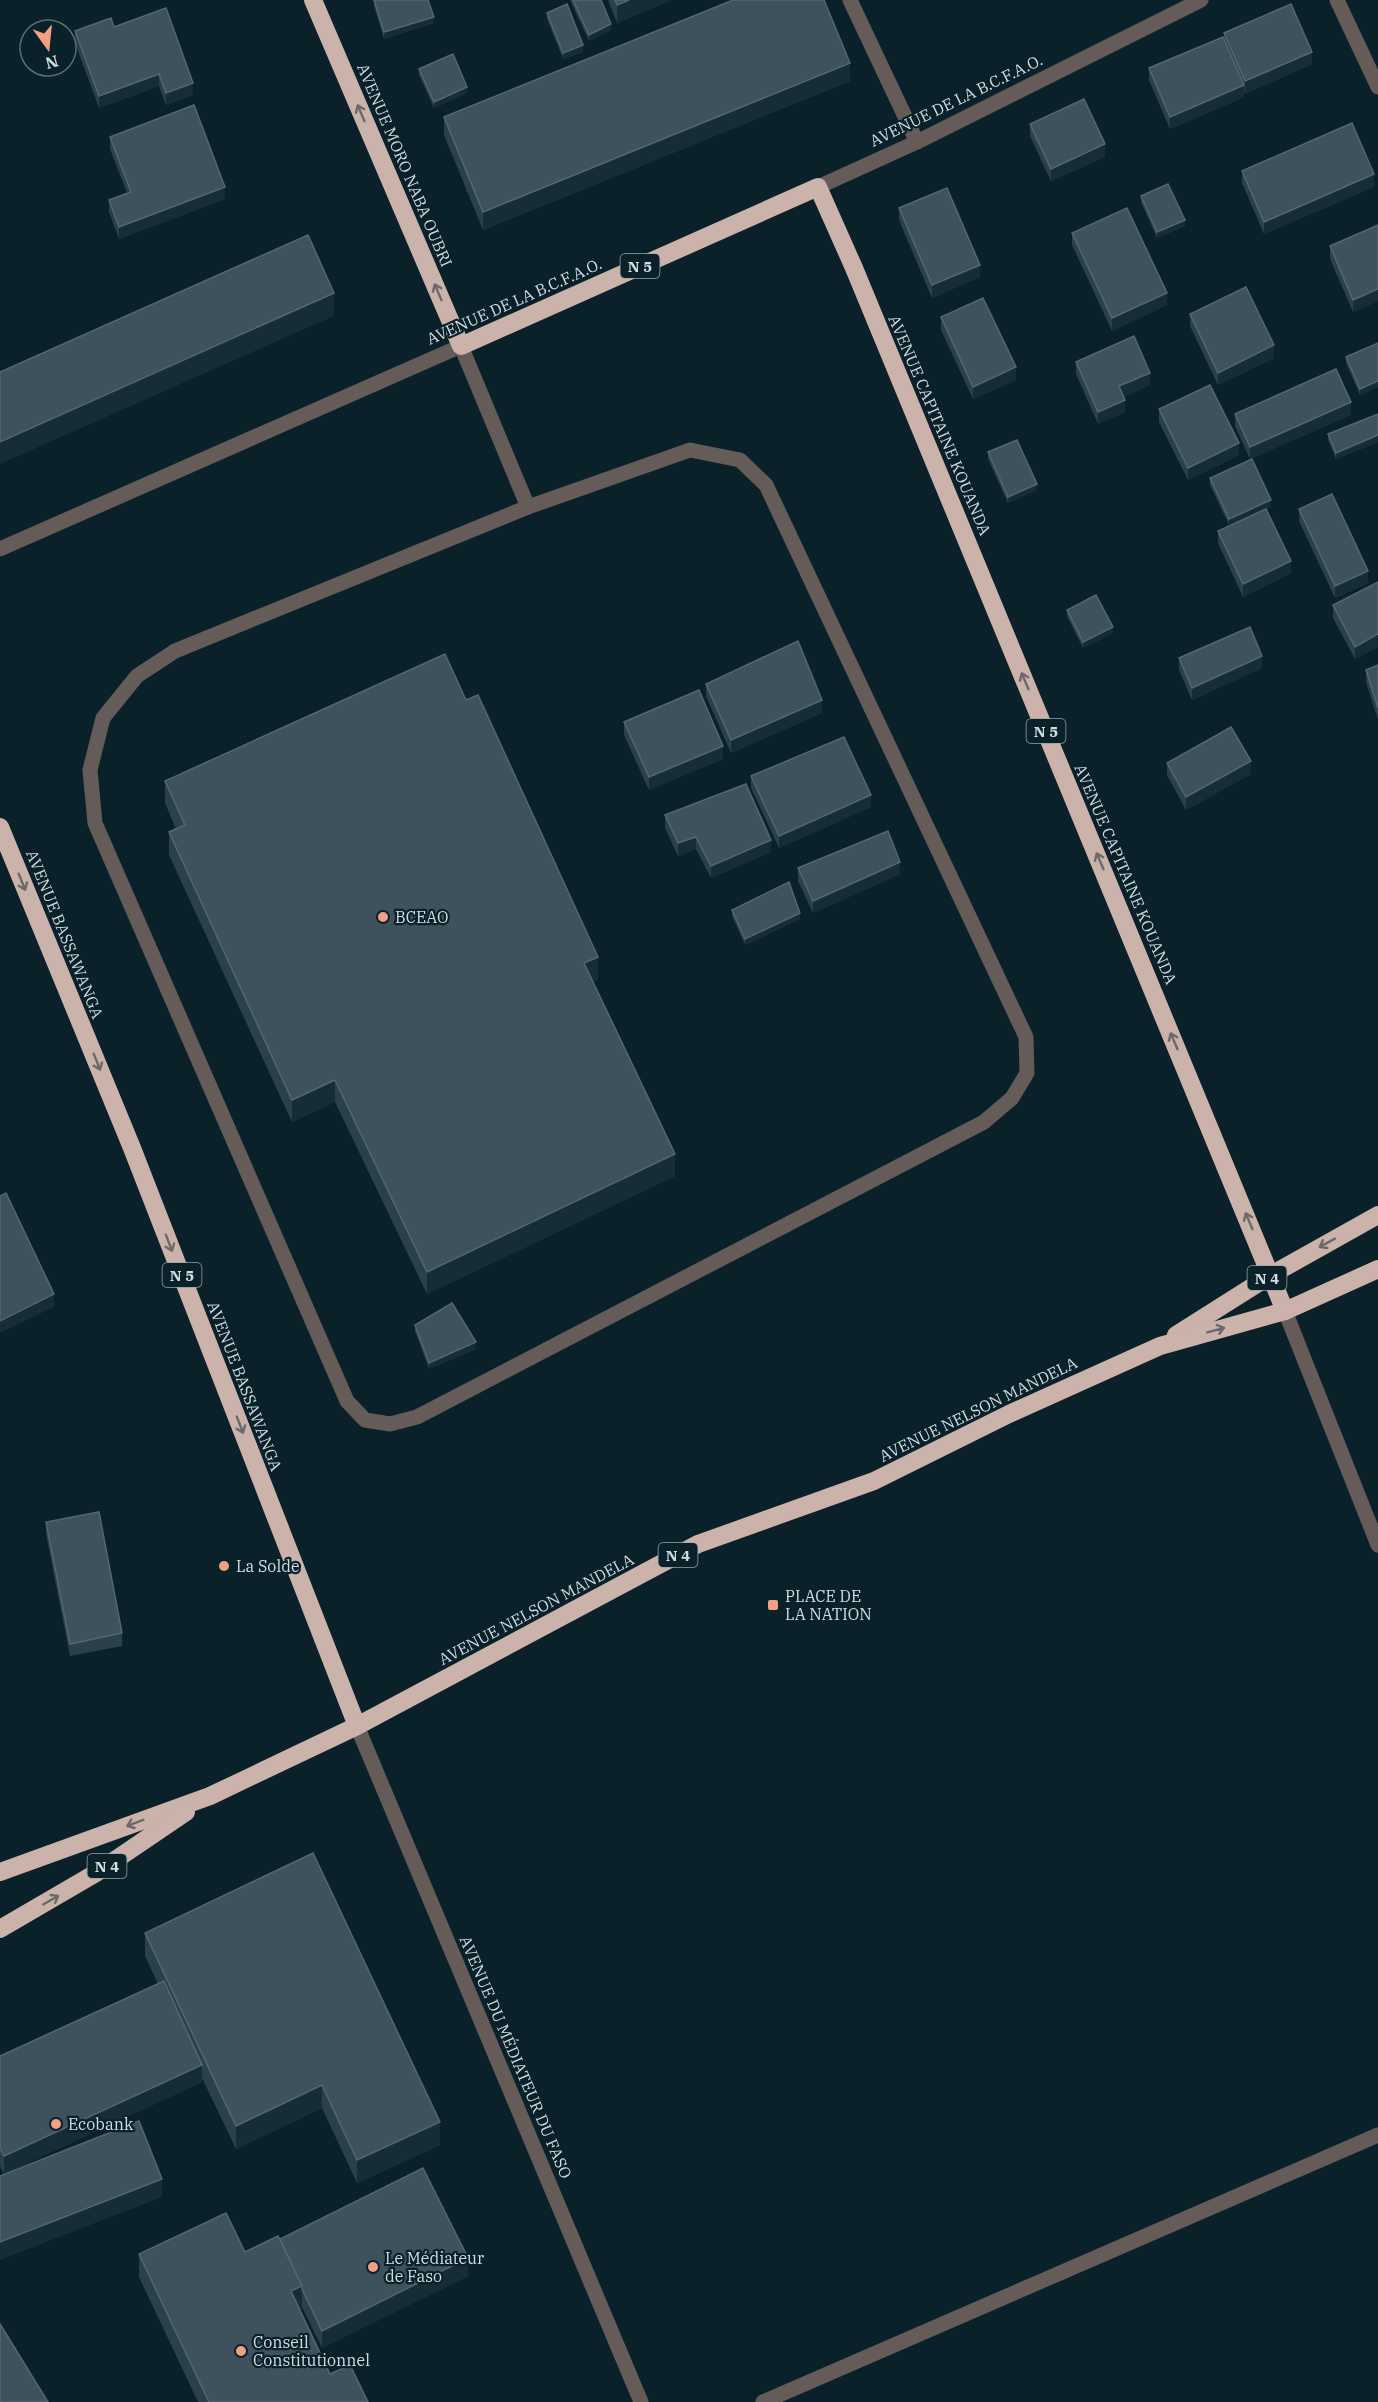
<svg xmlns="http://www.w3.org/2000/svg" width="1378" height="2402" viewBox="0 0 1378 2402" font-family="'IBM Plex Serif',serif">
<rect width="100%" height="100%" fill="#0b2129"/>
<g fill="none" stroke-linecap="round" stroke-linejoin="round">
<g stroke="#655b58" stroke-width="15">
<polyline points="850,0 917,142"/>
<polyline points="1337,0 1378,87"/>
<polyline points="818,187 917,142 1201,0"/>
<polygon points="690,450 740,460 766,485 1026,1037 1027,1073 1012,1098 984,1122 417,1417 390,1424 365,1420 347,1401 95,823 90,770 103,718 137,676 175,651 528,507"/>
<polyline points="0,549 461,346 528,507"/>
<polyline points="1285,1311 1378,1545"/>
<polyline points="357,1726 641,2402"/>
<polyline points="763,2402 1378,2135"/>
</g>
<g stroke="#cbb2aa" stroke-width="18">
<polyline points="313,0 461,346 818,187 854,268 1285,1311"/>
<polyline points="0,827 132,1148 357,1726"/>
<polyline points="1176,1335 1271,1275 1378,1215"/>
<polyline points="0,1872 210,1796 357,1726 698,1544 874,1481 1009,1414 1160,1346 1285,1311 1378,1269"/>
<polyline points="0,1929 96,1873 186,1812"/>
</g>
</g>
<g fill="#2b414a">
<polygon points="374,0 434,23 384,39 374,6"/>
<polygon points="570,0 601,0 611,30 589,41"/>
<polygon points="608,0 671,0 617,23"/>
<polygon points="547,13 583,52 563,59 547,19"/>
<polygon points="114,27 193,95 166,105 159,86 99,108 75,43 75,31"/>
<polygon points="1224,33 1312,64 1245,94 1244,90 1244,97 1170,129 1149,80 1149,68 1224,39"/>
<polygon points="419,69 467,93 434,108 419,75"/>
<polygon points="850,81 483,230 444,135 444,117"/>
<polygon points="1030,124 1105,157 1051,181 1030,136"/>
<polygon points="110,137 225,199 119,239 109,212 109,200 127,193 110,149"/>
<polygon points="1242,171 1374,187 1264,234 1242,183"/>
<polygon points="1141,196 1185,226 1157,238 1141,202"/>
<polygon points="899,208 980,277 932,298 899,220"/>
<polygon points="1378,225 1378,301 1353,312 1330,259 1330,246"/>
<polygon points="1072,233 1167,305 1112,331 1072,245"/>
<polygon points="1190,314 1274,358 1218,385 1190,326"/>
<polygon points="941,317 1016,380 973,399 941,330"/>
<polygon points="1378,343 1378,387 1360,395 1346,363 1346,357"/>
<polygon points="1076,362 1150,385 1124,397 1125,412 1098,424 1076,374"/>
<polygon points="1159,409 1239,455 1188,480 1159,422"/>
<polygon points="1235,414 1351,415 1250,459 1235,426"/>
<polygon points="1378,414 1378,442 1336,459 1328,440 1328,434"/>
<polygon points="988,452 1037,490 1008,503 988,459"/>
<polygon points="1210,478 1271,507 1266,509 1291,573 1243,597 1218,543 1218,531 1251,515 1229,525 1210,485"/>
<polygon points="1299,509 1368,583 1335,598 1299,521"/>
<polygon points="1378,582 1378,647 1355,659 1333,618 1333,605"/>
<polygon points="1067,610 1113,633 1083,648 1067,616"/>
<polygon points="1179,658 1262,668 1192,700 1179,670"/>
<polygon points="1378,665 1378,720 1366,682 1366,670"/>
<polygon points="706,684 822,713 731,753 706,696"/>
<polygon points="466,700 598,979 593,982 675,1176 427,1294 335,1102 292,1122 169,855 169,832 176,829 165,803 165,781"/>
<polygon points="624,722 723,759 649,790 624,735"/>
<polygon points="1167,763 1251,774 1186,810 1167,775"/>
<polygon points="751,776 871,807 779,848 751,788"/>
<polygon points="665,815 771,852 711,878 696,849 678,856 665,828"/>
<polygon points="798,868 900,874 813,913 798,881"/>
<polygon points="732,910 800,919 745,945 732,916"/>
<polygon points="415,1325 476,1349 429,1369 415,1331"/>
<polygon points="46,1522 122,1633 122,1646 70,1656 46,1534"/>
<polygon points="145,1933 440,2145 357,2183 322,2108 236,2149 202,2078 202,2082 4,2174 0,2166 0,2056 158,1984 145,1956"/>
<polygon points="280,2239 468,2276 322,2348 302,2307 302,2309 300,2310 330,2374 368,2402 198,2402 139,2277 139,2254 245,2252"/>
</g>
<g fill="#172d36">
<polygon points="629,0 671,0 617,23 617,5"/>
<polygon points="434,17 434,23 384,39 384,32"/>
<polygon points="611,24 611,30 589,41 589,35"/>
<polygon points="583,45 583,52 563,59 563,53"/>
<polygon points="1312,52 1312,64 1245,94 1245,81"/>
<polygon points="850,63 850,81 483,230 483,212"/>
<polygon points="159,74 159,86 99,108 99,96"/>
<polygon points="193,83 193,95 166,105 166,93"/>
<polygon points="1244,85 1244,97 1170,129 1170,117"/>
<polygon points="467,87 467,93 434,108 434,102"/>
<polygon points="1105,144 1105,157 1051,181 1051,169"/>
<polygon points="1374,174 1374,187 1264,234 1264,222"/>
<polygon points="225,187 225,199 119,239 119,227"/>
<polygon points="1185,220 1185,226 1157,238 1157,232"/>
<polygon points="980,265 980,277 932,298 932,285"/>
<polygon points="1378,289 1378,301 1353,312 1353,300"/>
<polygon points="334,293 334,316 0,464 0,442"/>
<polygon points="1167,293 1167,305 1112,331 1112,318"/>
<polygon points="1274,345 1274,358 1218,385 1218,373"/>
<polygon points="1016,367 1016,380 973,399 973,387"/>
<polygon points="1150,373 1150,385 1119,399 1119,386"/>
<polygon points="1378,381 1378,387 1360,395 1360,389"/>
<polygon points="1125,400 1125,412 1098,424 1098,412"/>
<polygon points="1351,402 1351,415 1250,459 1250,447"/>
<polygon points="1378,435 1378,442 1336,459 1336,453"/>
<polygon points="1239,443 1239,455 1188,480 1188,468"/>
<polygon points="1037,484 1037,490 1008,503 1008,497"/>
<polygon points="1271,500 1271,507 1229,525 1229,519"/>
<polygon points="1291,561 1291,573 1243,597 1243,584"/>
<polygon points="1368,571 1368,583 1335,598 1335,586"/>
<polygon points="1113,627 1113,633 1083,648 1083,642"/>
<polygon points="1378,634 1378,647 1355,659 1355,647"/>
<polygon points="1262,656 1262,668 1192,700 1192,688"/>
<polygon points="822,700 822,713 731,753 731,740"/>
<polygon points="723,746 723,759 649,790 649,777"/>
<polygon points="1251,761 1251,774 1186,810 1186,797"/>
<polygon points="871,795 871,807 779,848 779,836"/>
<polygon points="696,837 696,849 678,856 678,843"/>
<polygon points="771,840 771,852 711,878 711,866"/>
<polygon points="900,862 900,874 813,913 813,901"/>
<polygon points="800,913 800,919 745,945 745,939"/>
<polygon points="598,957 598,979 584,986 584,963"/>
<polygon points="335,1080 335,1102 292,1122 292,1100"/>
<polygon points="675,1154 675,1176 427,1294 427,1272"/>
<polygon points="54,1294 54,1307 0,1333 0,1321"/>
<polygon points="476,1342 476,1349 429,1369 429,1363"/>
<polygon points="202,2065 202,2082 4,2174 4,2156"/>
<polygon points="322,2085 322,2108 236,2149 236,2126"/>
<polygon points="440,2122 440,2145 357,2183 357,2160"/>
<polygon points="162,2179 162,2197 0,2260 0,2242"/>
<polygon points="468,2258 468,2276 322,2348 322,2331"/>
<polygon points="302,2286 302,2309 291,2314 291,2291"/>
</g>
<g fill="#3d525a" stroke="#546770" stroke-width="1.5">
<polygon points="374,0 428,0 434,17 384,32"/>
<polygon points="573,0 601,0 611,24 589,35"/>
<polygon points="615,0 629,0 617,5"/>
<polygon points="733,0 824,0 850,63 483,212 444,117"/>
<polygon points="567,4 583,45 563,53 547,13"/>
<polygon points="1291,4 1312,52 1245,81 1224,33"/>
<polygon points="166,8 193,83 166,93 159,74 99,96 75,31 111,18 114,27"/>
<polygon points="1223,37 1244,85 1170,117 1149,68"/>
<polygon points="453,54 467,87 434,102 419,69"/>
<polygon points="1084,99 1105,144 1051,169 1030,124"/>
<polygon points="194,105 225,187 119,227 109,200 131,192 110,137"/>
<polygon points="1352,123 1374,174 1264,222 1242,171"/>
<polygon points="1168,184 1185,220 1157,232 1141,196"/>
<polygon points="947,188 980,265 932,285 899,208"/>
<polygon points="1127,208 1167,293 1112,318 1072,233"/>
<polygon points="1378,225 1378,289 1353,300 1330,246"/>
<polygon points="308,235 334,293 0,442 0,372"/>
<polygon points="1246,287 1274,345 1218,373 1190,314"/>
<polygon points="983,298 1016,367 973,387 941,317"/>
<polygon points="1134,336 1150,373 1119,386 1125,400 1098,412 1076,362"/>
<polygon points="1378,343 1378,381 1360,389 1346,357"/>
<polygon points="1336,369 1351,402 1250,447 1235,414"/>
<polygon points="1210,385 1239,443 1188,468 1159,409"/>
<polygon points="1378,414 1378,435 1336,453 1328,434"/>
<polygon points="1017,440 1037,484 1008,497 988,452"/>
<polygon points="1252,459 1271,500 1229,519 1210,478"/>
<polygon points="1332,494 1368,571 1335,586 1299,509"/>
<polygon points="1266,509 1291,561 1243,584 1218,531"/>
<polygon points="1378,582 1378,634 1355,647 1333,605"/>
<polygon points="1096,595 1113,627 1083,642 1067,610"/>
<polygon points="1250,627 1262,656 1192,688 1179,658"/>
<polygon points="798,641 822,700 731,740 706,684"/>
<polygon points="445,654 466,700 478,695 598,957 584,963 675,1154 427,1272 335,1080 292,1100 169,832 185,825 165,781"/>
<polygon points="1378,665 1378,708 1366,670"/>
<polygon points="699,690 723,746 649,777 624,722"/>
<polygon points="1231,727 1251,761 1186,797 1167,763"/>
<polygon points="844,737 871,795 779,836 751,776"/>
<polygon points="746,784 771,840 711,866 696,837 678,843 665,815"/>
<polygon points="888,831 900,862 813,901 798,868"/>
<polygon points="789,882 800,913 745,939 732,910"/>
<polygon points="6,1193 54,1294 0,1321 0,1196"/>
<polygon points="452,1303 476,1342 429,1363 415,1325"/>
<polygon points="99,1512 122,1633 70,1644 46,1522"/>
<polygon points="313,1853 440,2122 357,2160 322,2085 236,2126 145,1933"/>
<polygon points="164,1981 202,2065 4,2156 0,2148 0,2056"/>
<polygon points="139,2121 162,2179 0,2242 0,2176"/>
<polygon points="423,2168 468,2258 322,2331 302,2289 302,2286 280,2239"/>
<polygon points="226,2213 245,2252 278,2236 302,2286 291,2291 330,2374 350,2365 368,2402 209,2402 139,2254"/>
<polygon points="0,2324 48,2402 0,2402"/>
</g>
<defs><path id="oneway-shaft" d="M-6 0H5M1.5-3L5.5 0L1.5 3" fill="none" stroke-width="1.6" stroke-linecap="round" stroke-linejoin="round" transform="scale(1.5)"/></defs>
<g stroke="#6b6a6a">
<use href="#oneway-shaft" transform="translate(361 113) rotate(-113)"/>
<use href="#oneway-shaft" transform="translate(438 292) rotate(-113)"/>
<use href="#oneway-shaft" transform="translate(1025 681) rotate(-113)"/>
<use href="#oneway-shaft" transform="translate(1100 861) rotate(-113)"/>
<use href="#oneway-shaft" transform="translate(22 882) rotate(68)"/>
<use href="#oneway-shaft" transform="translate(1174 1041) rotate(-113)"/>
<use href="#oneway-shaft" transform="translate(97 1062) rotate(68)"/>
<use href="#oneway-shaft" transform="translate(1249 1221) rotate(-113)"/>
<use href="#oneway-shaft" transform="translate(169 1243) rotate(69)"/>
<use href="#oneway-shaft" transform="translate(1327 1243) rotate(151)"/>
<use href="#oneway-shaft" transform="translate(1216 1330) rotate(-15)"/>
<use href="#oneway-shaft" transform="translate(240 1425) rotate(69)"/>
<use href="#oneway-shaft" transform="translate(135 1823) rotate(159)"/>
<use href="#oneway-shaft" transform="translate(51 1900) rotate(-30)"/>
</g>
<g fill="#f39f84" stroke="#0b2129" stroke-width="2">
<circle cx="383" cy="917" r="6"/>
<circle cx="224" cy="1566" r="6"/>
<rect x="767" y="1599" width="12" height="12" rx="3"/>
<circle cx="56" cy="2124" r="6"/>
<circle cx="373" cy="2267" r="6"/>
<circle cx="241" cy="2351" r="6"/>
</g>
<g text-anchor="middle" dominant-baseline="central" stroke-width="4.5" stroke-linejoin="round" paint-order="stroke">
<g fill="#0b2129" stroke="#95a5ab" stroke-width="1.5">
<rect x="620.5" y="254" width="39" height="24" rx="4.5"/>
<rect x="1026.5" y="719" width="39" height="24" rx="4.5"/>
<rect x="162.5" y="1263" width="39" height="24" rx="4.5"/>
<rect x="1247.5" y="1266" width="39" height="24" rx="4.5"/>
<rect x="658.5" y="1543" width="39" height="24" rx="4.5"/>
<rect x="87.5" y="1854" width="39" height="24" rx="4.5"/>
</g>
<g font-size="15" font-weight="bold" fill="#d0dde3">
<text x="640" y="266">N 5</text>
<text x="1046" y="731">N 5</text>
<text x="182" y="1275">N 5</text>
<text x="1267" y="1278">N 4</text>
<text x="678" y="1555">N 4</text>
<text x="107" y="1866">N 4</text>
</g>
<g font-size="16" fill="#d0dde3" stroke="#0b2129">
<text transform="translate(956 100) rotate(-26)">AVENUE DE LA B.C.F.A.O.</text>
<text transform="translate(405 165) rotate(67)">AVENUE MORO NABA OUBRI</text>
<text transform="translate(514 301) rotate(-24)">AVENUE DE LA B.C.F.A.O.</text>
<text transform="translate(940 425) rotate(67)">AVENUE CAPITAINE KOUANDA</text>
<text transform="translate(1126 874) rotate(67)">AVENUE CAPITAINE KOUANDA</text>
<text transform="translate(65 934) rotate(68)">AVENUE BASSAWANGA</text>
<text transform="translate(245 1386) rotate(69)">AVENUE BASSAWANGA</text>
<text transform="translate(978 1409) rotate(-26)">AVENUE NELSON MANDELA</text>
<text transform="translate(536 1609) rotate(-28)">AVENUE NELSON MANDELA</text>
<text transform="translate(516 2057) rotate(67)">AVENUE DU MÉDIATEUR DU FASO</text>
</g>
<g font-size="16" fill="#d0dde3" stroke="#0b2129" text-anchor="start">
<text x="395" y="917">BCEAO</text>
<text x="236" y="1566">La Solde</text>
<text x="785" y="1596">PLACE DE<tspan x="785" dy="18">LA NATION</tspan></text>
<text x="68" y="2124">Ecobank</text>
<text x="385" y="2258">Le Médiateur<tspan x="385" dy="18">de Faso</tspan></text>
<text x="253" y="2342">Conseil<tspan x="253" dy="18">Constitutionnel</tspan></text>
</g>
</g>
<g transform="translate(48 48) rotate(165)"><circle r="28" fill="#0b2129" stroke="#5a6c73" stroke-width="1.5"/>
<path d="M0-4.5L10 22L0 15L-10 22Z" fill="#f39f84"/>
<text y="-9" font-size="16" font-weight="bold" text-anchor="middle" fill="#d0dde3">N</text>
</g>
</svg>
